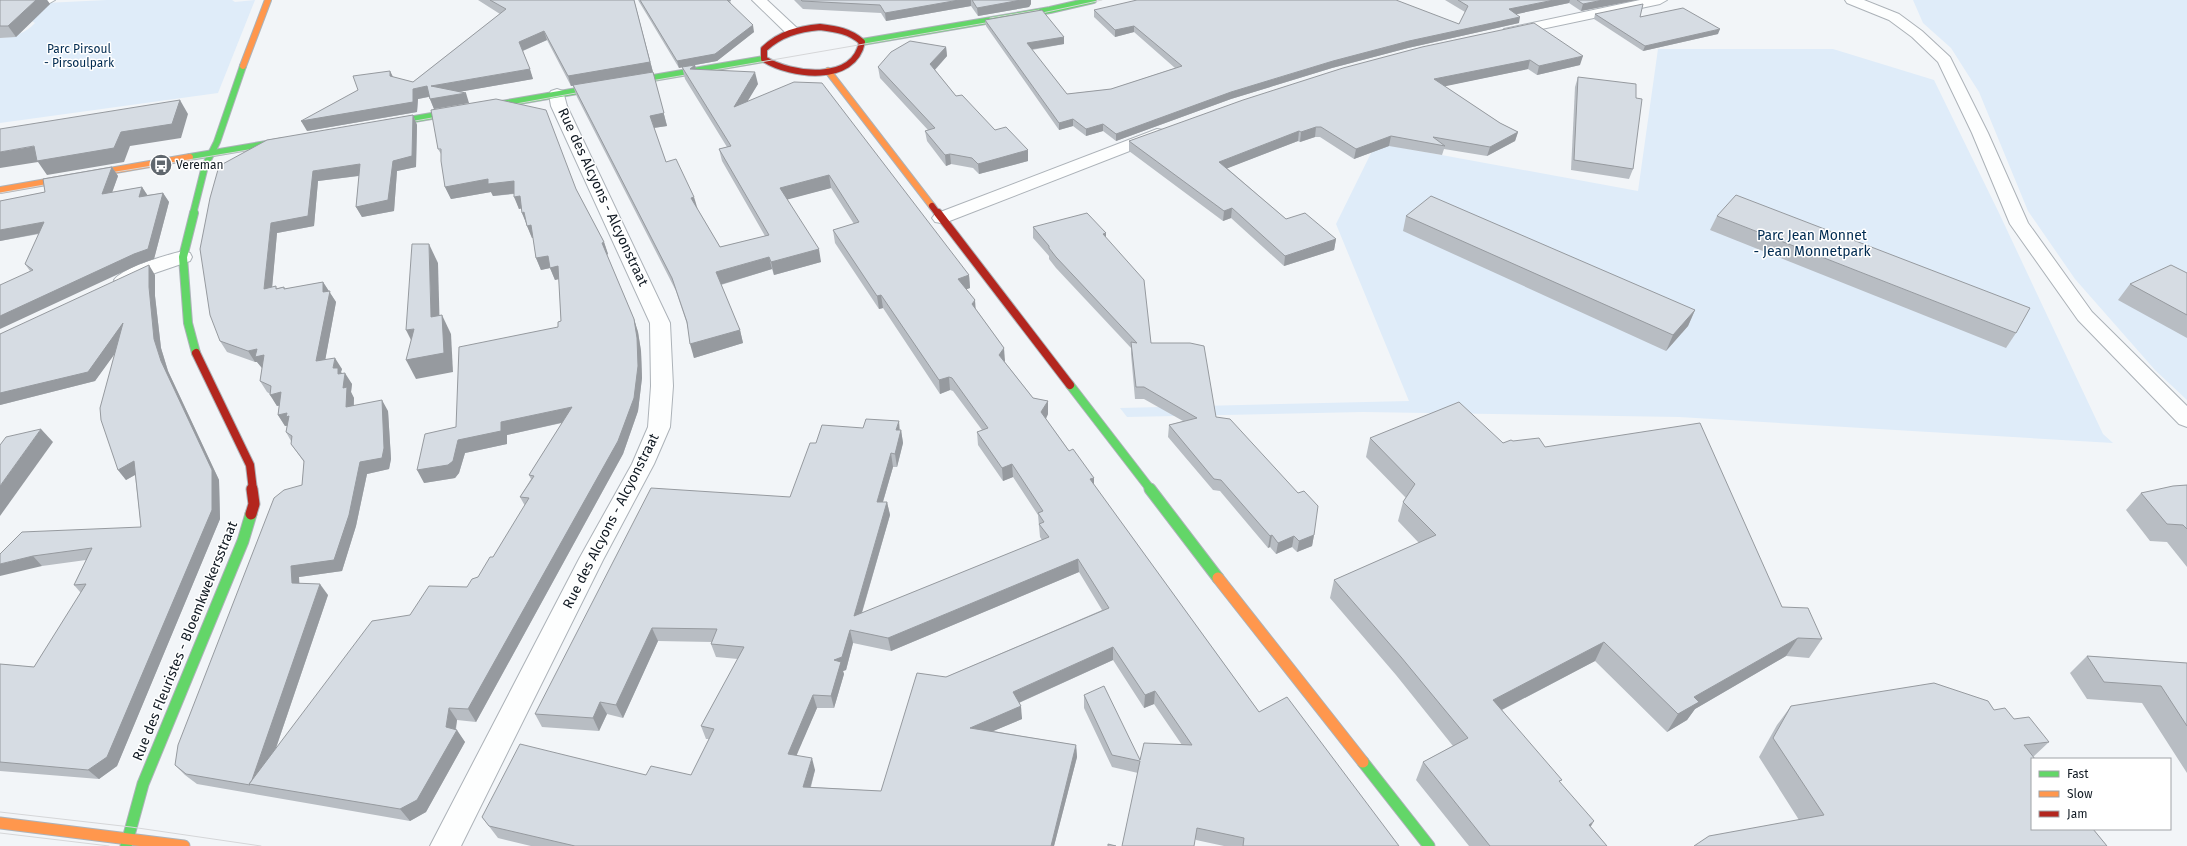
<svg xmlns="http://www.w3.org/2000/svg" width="2187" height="846" viewBox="0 0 2187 846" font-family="'Fira Sans',sans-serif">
<rect width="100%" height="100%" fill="#f2f5f8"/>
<g fill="#dfecf9">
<path d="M107,0H232L235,2L255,0L218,93L0,123V38C13,37 26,33 35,23L32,21L45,3Z"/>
<polygon points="1913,0 2187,0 2187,400 2155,370 2075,279 2028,211 1979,92 1951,48 1923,23"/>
<polygon points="1658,49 1833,49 1934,80 1999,213 2103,434 2113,443 1679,417 1363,412 1127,417 1120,408 1409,401 1336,224 1376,143 1638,191"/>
</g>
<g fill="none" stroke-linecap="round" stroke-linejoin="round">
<g stroke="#acb2b8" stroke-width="2">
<g id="street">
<polygon points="14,0 55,0 48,4 0,10 0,2"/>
<polygon points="752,0 767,0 797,28 799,31 797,34 787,34"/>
<polygon points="1640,0 1667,0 1660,4 1509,36 1504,35 1502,32 1504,29 1509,28"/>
<polygon points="1845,0 1864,0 1899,14 1922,31 1950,57 1988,133 2028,223 2092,312 2187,406 2187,427 2179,424 2078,320 2010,224 1972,133 1938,62 1912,37 1889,20 1847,3"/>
<polygon points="557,89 563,91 567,106 670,323 673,386 670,427 654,464 603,560 461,846 430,846 579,559 632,464 648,427 651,386 650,323 551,106 549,94 551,91"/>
<polygon points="1157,129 1163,130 1165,134 1163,138 947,222 941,223 935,222 932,218 935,214"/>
<path d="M183,251L190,253L192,257L190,261L155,273L131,284L124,286L117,284L114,280C123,267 167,255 183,251Z"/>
</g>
</g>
<g stroke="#acb2b8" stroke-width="8">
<g id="fast-far2">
<polyline points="862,42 1050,10 1093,0"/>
<polyline points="385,124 764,59"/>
<polyline points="190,157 284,141"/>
<polyline points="193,214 205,166 217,142 243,66"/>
</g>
</g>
<g stroke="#acb2b8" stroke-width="10">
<g id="fast-far1">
<polyline points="194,213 183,257 188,323 196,353"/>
<polyline points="1070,385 1151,490"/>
</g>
</g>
<g stroke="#acb2b8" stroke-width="13">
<g id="fast">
<polyline points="1150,489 1218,578"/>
<polyline points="1363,762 1429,846"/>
<polyline points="126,846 143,784 243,541 251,514"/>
</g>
</g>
<g stroke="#acb2b8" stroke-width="8">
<g id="slow-far1">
<polyline points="243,66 268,0"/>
<polyline points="828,71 932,206"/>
<polyline points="0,190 190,157"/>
</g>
</g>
<g stroke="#acb2b8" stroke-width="13">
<g id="slow">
<polyline points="1218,578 1363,762"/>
<polyline points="0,823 184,846"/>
</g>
</g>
<g stroke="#acb2b8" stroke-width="8">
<g id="jam-far2">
<path d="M820,27C836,29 850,31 862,42C854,84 791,76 764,59V49C780,34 798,29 820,27Z"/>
<polyline points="932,206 938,214"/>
</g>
</g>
<g stroke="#acb2b8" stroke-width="10">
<g id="jam-far1">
<polyline points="938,213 1070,385"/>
<polyline points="196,353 250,465 253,490"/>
</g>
</g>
<g stroke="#acb2b8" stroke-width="13">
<polyline id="jam" points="251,514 254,504 252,489"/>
</g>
<use href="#street" fill="#fdfefe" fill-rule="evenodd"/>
<use href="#fast-far2" stroke="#63d668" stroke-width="6"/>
<use href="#fast-far1" stroke="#63d668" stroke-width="8"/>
<use href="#fast" stroke="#63d668" stroke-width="11"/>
<use href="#slow-far1" stroke="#ff974d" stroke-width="6"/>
<use href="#slow" stroke="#ff974d" stroke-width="11"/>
<use href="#jam-far2" stroke="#b3261e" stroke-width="6"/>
<use href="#jam-far1" stroke="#b3261e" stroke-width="8"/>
<use href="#jam" stroke="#b3261e" stroke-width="11"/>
<g stroke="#d5d6d8" stroke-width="1">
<polyline points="1033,15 1102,0"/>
<polyline points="990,18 1039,10"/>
<polyline points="645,82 997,21"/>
<polyline points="505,106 587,91"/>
<polyline points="404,123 443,116"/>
<polyline points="104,174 260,148"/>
<polyline points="0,193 55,183"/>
<polyline points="0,812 131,827 261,846"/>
<polyline points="0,833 109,846"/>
</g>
</g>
<g fill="#b8bdc3" fill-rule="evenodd">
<polygon points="0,0 47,0 50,4 16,37 0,38"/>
<path d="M478,0H634L667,126L654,128L666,162L698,210L720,247L765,236L722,161L719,149L727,147L685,79L682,67L679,68L638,0H730L731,4L754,32L717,61L695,65L696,69L758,84L747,101L969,275L970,288L966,289L975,308L1004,348V361L1033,398L1048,401V414L1046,419L1259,712L1399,846H1224L1196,840L1138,773L1112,767L1084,708V695L1140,760L1182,745L1154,704L1144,708L1113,660L1019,703L1022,719L993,731L1076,745L1077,757L1054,846H531L498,838L482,817L646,775H691L709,739H706L701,726L738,659L716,657L711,644L712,642L658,641L623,718L607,714L599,731L542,727L535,714L790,497L816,443L901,430L903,443L897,467H893L883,502H887L890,515L862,613L1042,540L1040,537L1038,515L1013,477L1003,481L978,445L977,432L982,430L953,391L950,390L940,394L883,308L879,309L835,243L833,230L854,224L831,188L787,199L821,262L774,275L772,269L721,285L740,330L743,343L694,358L687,324L676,291L577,97L573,86H571L547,40L523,51L533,79L458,92L469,103L434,109L429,97L418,99L417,112L307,131L358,90L390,71L393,77L413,82L500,14ZM1079,572L1102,610L946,677L881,791L811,787L815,770L796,755L817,708H834L844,674L843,671L846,670L853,643L891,651Z"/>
<polygon points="794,0 1031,0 1031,4 1029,7 978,16 971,6 886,21 881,13 803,9"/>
<polygon points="1445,0 1637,0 1581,11 1569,3 1516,14 1519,23 1408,48 1332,68 1231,99 1116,141 1103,131 1086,136 1073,126 1059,130 986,26 985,20 1064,37 1064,44 1032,50 1067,94 1111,89 1175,68 1134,32 1115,37 1094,17 1094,10 1459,24 1465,12"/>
<polygon points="1595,14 1640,17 1718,34 1643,51 1594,19"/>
<polygon points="946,47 947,56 935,70 956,96 995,130 1028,161 979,174 973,168 951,164 946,166 927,141 925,131 928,130 880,78 878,67"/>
<polygon points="1422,47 1580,65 1537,75 1528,69 1444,86 1500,123 1518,132 1515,141 1487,156 1444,149 1442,155 1389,146 1354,159 1320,137 1315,137 1300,142 1298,141 1227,168 1286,219 1336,239 1334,250 1284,266 1231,218 1223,221 1129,151 1129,141"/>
<polygon points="1578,77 1633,169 1629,179 1571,170 1575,87"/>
<polygon points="413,115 417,125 416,167 397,171 394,211 362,217 356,207 359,176 318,181 314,226 277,233 272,287 278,288 284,287 285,289 323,282 336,302 325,360 342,369 341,372 342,374 352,384 351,392 354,398 354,406 388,411 391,459 389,469 367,474 356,526 342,571 299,577 299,583 328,595 276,748 410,615 467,587 478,577 493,557 525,506 520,497 531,479 529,475 562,423 507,435 507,444 465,453 459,473 455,478 424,483 456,427 558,327 561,321 559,279 555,280 550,268 541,270 536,258 533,238 532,238 522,213 521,208 519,209 514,194 493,196 491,192 451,199 445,187 441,154 438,149 576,189 604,242 608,254 607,255 634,319 638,332 641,351 642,378 638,411 623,454 476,722 457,720 456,730 465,742 426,812 410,821 197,784 185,775 175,765 302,485 304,462 291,444 291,441 286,432 287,426 285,426 278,415 279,406 277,406 270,394 267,392 260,381 262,368 257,362 255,362 227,352 220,341 200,249"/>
<polygon points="112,167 118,176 112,192 142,187 147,195 163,193 169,202 154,259 140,264 30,271 25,264 39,234 0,241 0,201 45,192"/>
<polygon points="1406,216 1695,310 1688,326 1666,351 1403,231"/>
<polygon points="1717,216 2016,333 2006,348 1710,230"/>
<polygon points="1033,227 1106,233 1106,238 1151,343 1216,417 1314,535 1312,546 1297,552 1292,547 1276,554 1270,547 1268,548 1220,491 1213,490 1168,437 1169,425 1183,421 1144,399 1135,399 1131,354 1131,348 1056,268 1049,259 1049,256 1033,238"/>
<polygon points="2187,273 2187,338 2118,300 2130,284"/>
<polygon points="155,275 155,296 161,348 168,371 219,480 220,519 117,766 99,779 0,771 0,664 34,667 81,593 74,585 86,560 42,566 0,554 141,527 135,475 126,480 118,470 114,354 95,381 0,405 0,334"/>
<polygon points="1370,438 1503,443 1513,441 1545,447 1782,607 1822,639 1809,658 1786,656 1695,709 1687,720 1667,732 1595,661 1502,710 1560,783 1591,827 1607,846 1469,846 1416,780 1423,762 1453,746 1396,675 1330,598 1334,580 1419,543 1398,521 1403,502 1406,498 1366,457"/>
<polygon points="2187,485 2187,567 2167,542 2150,541 2126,510 2141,493"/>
<polygon points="2087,656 2187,663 2187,773 2142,703 2087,699 2070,673"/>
<polygon points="1791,706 1994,710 2014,719 2049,742 2033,757 2107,846 1799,820 1759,757 1777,725"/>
</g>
<g fill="#969a9f">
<polygon points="36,0 47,0 50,4 16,37 8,26"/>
<polygon points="634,0 653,72 571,86 568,76"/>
<polygon points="959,0 971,0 971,6 886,21 885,13"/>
<polygon points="1021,0 1031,0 1031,4 1029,7 978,16 977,8"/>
<polygon points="1554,0 1570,0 1569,3 1508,16 1509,9"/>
<polygon points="1603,0 1637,0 1581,11 1583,4"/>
<polygon points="1520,17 1519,23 1408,48 1332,68 1231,99 1116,141 1116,134 1231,92 1333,61 1409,41"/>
<polygon points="753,25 754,32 717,61 695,65 698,76 690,69 694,65 679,68 677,61"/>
<polygon points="1134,26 1134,32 1115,37 1115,30"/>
<polygon points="1720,29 1718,34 1643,51 1645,46"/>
<polygon points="544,31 547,40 522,51 519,42"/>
<polygon points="1064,37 1064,44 1027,50 1027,43"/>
<polygon points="946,47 947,56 931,74 930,64"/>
<polygon points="1583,56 1580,65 1537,75 1539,66"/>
<polygon points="1530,60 1528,69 1432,89 1434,79"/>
<polygon points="530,69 533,79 436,96 431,86"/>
<polygon points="390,71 395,81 390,76"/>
<polygon points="653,72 667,126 653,128 650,116"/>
<polygon points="755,72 758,84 737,119 734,107"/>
<polygon points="427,86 432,96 418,99 417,112 307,131 301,121 413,89"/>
<polygon points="466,93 469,103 434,109 430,99"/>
<polygon points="180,100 188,114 181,138 130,146 124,162 47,175 38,162 0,168 0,152 121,132"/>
<polygon points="413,115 417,125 416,167 397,171 394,211 362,217 356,207 393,161"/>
<polygon points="1073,119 1073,126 1059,130 1059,123"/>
<polygon points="1103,124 1103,131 1086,136 1086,129"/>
<polygon points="1316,127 1315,137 1300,142 1301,132"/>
<polygon points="1299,131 1298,141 1218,172 1219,162"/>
<polygon points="1518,132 1515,141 1487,156 1490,147"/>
<polygon points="1391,136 1389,146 1354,159 1356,149"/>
<polygon points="1028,150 1028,161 979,174 978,164"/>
<polygon points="950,154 951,164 946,166 945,155"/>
<polygon points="360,164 365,175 318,181 314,226 277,233 271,300 264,289 271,223 313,171"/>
<polygon points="112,167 118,176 108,204 102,194"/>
<polygon points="829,175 831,188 782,201 780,188"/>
<polygon points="488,179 514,181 519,193 493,196 491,192 451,199 445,187"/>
<polygon points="142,187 148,196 139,197"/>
<polygon points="163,193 169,202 154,259 140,264 0,329 0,316"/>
<polygon points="520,196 524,208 519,209 514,197"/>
<polygon points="694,197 698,210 691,198"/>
<polygon points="1232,208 1231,218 1223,221 1224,211"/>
<polygon points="524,212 527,225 522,213"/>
<polygon points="44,222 51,231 0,241 0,230"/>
<polygon points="531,225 536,238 532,238 527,226"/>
<polygon points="1106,233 1106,244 1103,234"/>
<polygon points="1336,239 1334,250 1284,266 1285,256"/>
<polygon points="604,242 608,254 606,255 602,243"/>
<polygon points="429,244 438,263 440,336 431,317"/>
<polygon points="819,249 821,262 774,275 771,262"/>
<polygon points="548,256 558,266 563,278 555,280 550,268 541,270 536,258"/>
<polygon points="769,257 772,269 719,285 716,272"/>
<polygon points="149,265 155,275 155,296 161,348 168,371 219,480 220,519 117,766 99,779 88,770 212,470 161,361 154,339 149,287"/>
<polygon points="969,275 970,288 959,292 958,279"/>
<polygon points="323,282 336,302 323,372 316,361 323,292"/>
<polygon points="881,295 883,308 879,309 877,296"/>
<polygon points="975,300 976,313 972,304"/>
<polygon points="1695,310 1688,326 1666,351 1673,335"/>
<polygon points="442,315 451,334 453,372 416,379 406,360"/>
<polygon points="634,319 638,332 641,351 642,378 638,411 623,454 476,722 468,709"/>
<polygon points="123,323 130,333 95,381 0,405 0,393"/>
<polygon points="414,329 416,350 406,330"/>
<polygon points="740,330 743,343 694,358 690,344"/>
<polygon points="1004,348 1005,361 1000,368 999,355"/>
<polygon points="257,349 264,355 271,366 262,368 257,362 255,362 248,351"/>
<polygon points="335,358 342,369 341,372 345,378 345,373 352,384 351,392 354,398 353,418 346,407 343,388 333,368"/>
<polygon points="949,377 950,390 940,394 939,380"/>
<polygon points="281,392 288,403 277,406 270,395"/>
<polygon points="382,400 388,411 391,459 389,469 367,474 356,526 342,571 299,577 300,594 292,583 291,566"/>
<polygon points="1048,401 1048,414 1042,426 1041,412"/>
<polygon points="572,407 578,419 507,435 507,444 465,453 459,473 455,478 424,483 417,470 458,440 501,422"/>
<polygon points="287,413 296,427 291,425 285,426 278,415"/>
<polygon points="899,421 900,433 901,430 903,443 897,467 895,454 896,430"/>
<polygon points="41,429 53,442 0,516 0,486"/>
<polygon points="891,453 893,467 879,515 877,502"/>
<polygon points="134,461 142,471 126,480 118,470"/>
<polygon points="1012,464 1013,477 1003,481 1002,468"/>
<polygon points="1094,478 1094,491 1090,479"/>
<polygon points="887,502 890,515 857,629 854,616"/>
<polygon points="1272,535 1270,547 1268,548 1270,536"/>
<polygon points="1314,535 1312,546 1297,552 1299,541"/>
<polygon points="1294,536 1292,547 1276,554 1278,543"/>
<polygon points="33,556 42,566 0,576 0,564"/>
<polygon points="1078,559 1079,572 891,651 888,638"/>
<polygon points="320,584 328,595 263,786 250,784"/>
<polygon points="652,628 658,641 623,718 616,705"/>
<polygon points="850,630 853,643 846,670 843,671 844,674 834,708 831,696 834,660"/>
<polygon points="1798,638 1786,656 1695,709 1687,720 1667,732 1678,714 1694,697"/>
<polygon points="1604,642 1595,661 1486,718 1493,700"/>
<polygon points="1113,647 1113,660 1014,705 1013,692"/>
<polygon points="1155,691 1154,704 1144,708 1145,695"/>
<polygon points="813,695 817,708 792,766 788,754"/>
<polygon points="600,702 607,714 599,731 593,718"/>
<polygon points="1021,706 1022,719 972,740 970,728"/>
<polygon points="449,708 457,720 455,732 457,730 465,742 426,812 410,821 400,809 446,727"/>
<polygon points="1076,745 1077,757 1054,846 1051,846"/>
<polygon points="812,758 815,770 807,799 803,787"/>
<polygon points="1594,821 1584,838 1589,825"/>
</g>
<g fill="#d6dce3" stroke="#969a9f" fill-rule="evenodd">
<polygon points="0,0 36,0 8,26 0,26"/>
<polygon points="490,0 634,0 650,62 568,76 544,31 519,42 530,69 431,86 466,93 430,99 427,86 413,89 413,102 301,121 358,90 353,76 390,71 390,76 413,82 506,9"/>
<polygon points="640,0 731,0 727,0 753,25 715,54 677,61"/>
<polygon points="801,0 959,0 885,13 880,5 802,1"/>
<polygon points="972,0 1021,0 977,8"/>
<polygon points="1137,0 1396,0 1459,24 1468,6 1458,0 1554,0 1509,9 1520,17 1409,41 1333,61 1231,92 1116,134 1103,124 1086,129 1073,119 1059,123 985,20 1042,10 1064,37 1027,43 1067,94 1111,89 1182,66 1134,26 1115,30 1094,10"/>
<polygon points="1577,0 1603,0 1583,4"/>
<polygon points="1643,4 1640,17 1683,8 1720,29 1645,46 1595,14"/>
<polygon points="1534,23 1583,56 1539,66 1530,60 1434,79 1500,123 1518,132 1490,147 1433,137 1445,146 1391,136 1356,149 1321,127 1316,127 1301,132 1299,131 1219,162 1286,219 1305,213 1336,239 1285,256 1232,208 1224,211 1129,141 1243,100 1343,68 1422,47"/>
<polygon points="910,41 946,47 930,64 956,96 962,95 995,130 1006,127 1028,150 978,164 972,158 950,154 945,155 925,131 935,128 878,67 891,52"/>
<path d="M695,65L690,69L755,72L734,107L794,82L822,83L969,275L958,279L975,300L972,304L1004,348L999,355L1033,398L1048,401L1041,412L1069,451L1073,449L1094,478L1090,479L1259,712L1287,697L1399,846H1243L1244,838L1197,828L1194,846H1122L1140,761L1112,755L1084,695L1104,686L1140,760L1144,743L1192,745L1155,691L1145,695L1113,647L1013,692L1021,706L970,728L1076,745L1051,846H575L489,826L482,817L520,744L646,775L651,766L691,775L714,729L701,726L744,647L711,644L717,629L652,628L616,705L600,702L593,718L535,714L651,488L790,497L810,443H816L822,425L863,428L866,419L899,421L896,430H901L895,454L891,453L877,502H887L854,616L1049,537L1039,524L1044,522L1038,513L1043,511L1012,464L1002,468L977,432L988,428L952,378L949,377L939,380L881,295L877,296L833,230L859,222L829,175L780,188L819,249L771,262L769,257L716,272L740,330L690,344L687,322L672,278L573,85L653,72L664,113L650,116L666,162L676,159L694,197L691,198L720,247L769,235L719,149L731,146L682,67ZM1078,559L1109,608L946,677L917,673L881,791L803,787L812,758L788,754L813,695L831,696L841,662L834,660L842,657L850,630L888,638Z"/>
<polygon points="1578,77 1636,84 1636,98 1642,99 1633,169 1574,160"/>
<polygon points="496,99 546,110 576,189 604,242 602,243 634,319 637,338 638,366 634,398 618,441 468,709 449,708 446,727 457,730 417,800 400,809 249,784 372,621 410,615 429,586 467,587 472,579 478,577 490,557 493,557 529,498 520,497 534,476 529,475 572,407 501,422 501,431 458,440 453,461 448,465 417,470 425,434 456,427 459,347 558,327 558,322 561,321 558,266 550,268 548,256 536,258 531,225 527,226 524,212 522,213 520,196 514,197 514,181 488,184 488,179 445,187 441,161 441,149 438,149 431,110"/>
<polygon points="180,100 172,124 121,132 114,148 37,161 34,146 0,152 0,129"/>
<polygon points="413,115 412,156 393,161 388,200 356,207 360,164 313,171 308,216 271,223 264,289 276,286 276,289 284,287 284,289 323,282 323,292 330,291 316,361 335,358 333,368 338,368 338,374 345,373 343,388 347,387 346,407 382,400 384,448 382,458 360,462 349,515 334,560 291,566 292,583 320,584 252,780 249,784 250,785 186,774 175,765 178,745 274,498 284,490 302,485 304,461 291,444 292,436 286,432 289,416 286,417 287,413 278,415 281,392 270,395 271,386 260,381 264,355 255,357 257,349 248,351 220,341 210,315 200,249 210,198 219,166 267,140"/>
<polygon points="112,167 102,194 142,187 139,197 163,193 148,249 134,254 0,316 0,285 33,270 25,264 44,222 0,230 0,201 45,192 43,179"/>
<polygon points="1736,195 2030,308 2016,333 1717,216"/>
<polygon points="1431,196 1695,310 1673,335 1406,216"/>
<polygon points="1087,213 1106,233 1103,234 1144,280 1151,343 1190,343 1204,346 1216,417 1230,419 1298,493 1304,491 1318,506 1314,535 1299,541 1294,536 1278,543 1272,535 1270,536 1221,480 1214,479 1169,425 1197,418 1144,387 1136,387 1131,342 1137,343 1056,257 1049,248 1049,246 1033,227"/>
<polygon points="412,244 429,244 431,317 442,315 444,353 406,360 414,329 406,330"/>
<polygon points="149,265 149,287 154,339 161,361 212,470 212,510 107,757 88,770 0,762 0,664 34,667 86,584 74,585 92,548 33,556 0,564 0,554 22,532 141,527 134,461 118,470 101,420 100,408 123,323 88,372 0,393 0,334"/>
<polygon points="2171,265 2187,273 2187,315 2130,284"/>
<polygon points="1459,402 1503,443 1511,440 1513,441 1539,438 1545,447 1700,423 1782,607 1808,608 1822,639 1798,638 1694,697 1699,702 1678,714 1604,642 1493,700 1562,780 1559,781 1594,821 1589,825 1607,846 1490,846 1423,762 1468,738 1401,657 1334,580 1436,535 1403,502 1415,484 1370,438"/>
<polygon points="41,429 0,486 0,445 6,437"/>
<polygon points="2187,485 2187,529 2183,525 2167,524 2141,493 2173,486"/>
<polygon points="2087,656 2187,663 2187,726 2161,686 2104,682"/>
<polygon points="1934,683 1988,701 1994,710 2005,708 2014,719 2029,717 2049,742 2024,745 2035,759 2032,759 2032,829 2093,829 2107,846 1694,846 1709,836 1824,815 1773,738 1791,706"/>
<polygon points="1108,844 1116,846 1108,846"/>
</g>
<defs>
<g id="bus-disc" transform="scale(1.15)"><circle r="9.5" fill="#60676e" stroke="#fff"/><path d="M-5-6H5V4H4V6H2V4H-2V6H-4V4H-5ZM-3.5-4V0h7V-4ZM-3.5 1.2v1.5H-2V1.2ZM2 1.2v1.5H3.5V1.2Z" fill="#fff"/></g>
</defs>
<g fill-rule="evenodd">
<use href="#bus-disc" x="161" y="165"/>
</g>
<g text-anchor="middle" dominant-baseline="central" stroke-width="3" stroke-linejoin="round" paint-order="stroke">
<g font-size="12" fill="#002b51" stroke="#fff">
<text x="79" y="49">Parc Pirsoul<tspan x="79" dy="14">- Pirsoulpark</tspan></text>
</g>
<g font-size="12" fill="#111a23" stroke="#fff" text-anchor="start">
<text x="176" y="165">Vereman</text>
</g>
<g font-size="14" fill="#111a23" stroke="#fff">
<text transform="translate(603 197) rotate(65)">Rue des Alcyons - Alcyonstraat</text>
<text transform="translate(611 521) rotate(-63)">Rue des Alcyons - Alcyonstraat</text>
<text transform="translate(185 641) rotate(-68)">Rue des Fleuristes - Bloemkwekersstraat</text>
</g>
<g font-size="14" fill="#002b51" stroke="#fff">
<text x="1812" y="235">Parc Jean Monnet<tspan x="1812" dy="16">- Jean Monnetpark</tspan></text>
</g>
</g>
<rect x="2031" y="758" width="140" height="72" fill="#ffffff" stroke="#a0a3a7"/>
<rect x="2039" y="771" width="20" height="6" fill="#63d668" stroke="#a0a3a7"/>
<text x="2067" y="778" font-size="12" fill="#111a23">Fast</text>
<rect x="2039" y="791" width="20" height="6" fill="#ff974d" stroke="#a0a3a7"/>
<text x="2067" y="798" font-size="12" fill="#111a23">Slow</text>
<rect x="2039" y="811" width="20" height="6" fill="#b3261e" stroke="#a0a3a7"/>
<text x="2067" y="818" font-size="12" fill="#111a23">Jam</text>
</svg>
